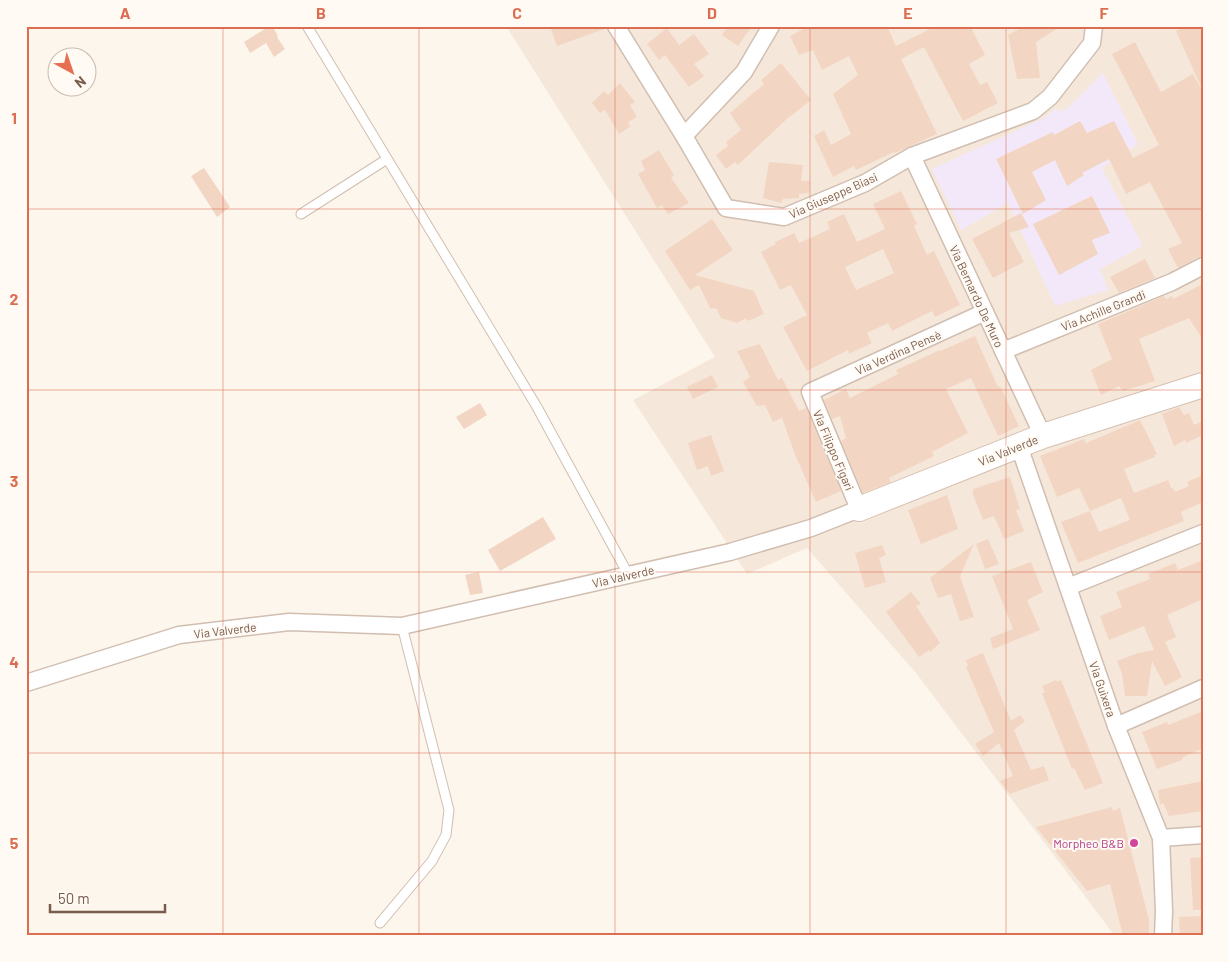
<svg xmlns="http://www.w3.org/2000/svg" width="1229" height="962" viewBox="0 0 1229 962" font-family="Barlow,sans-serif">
<rect width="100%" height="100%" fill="#fdf6ec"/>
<polygon fill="#f5e8da" points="506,26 1203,26 1203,936 1115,936 916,673 807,548 747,574 633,400 715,357"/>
<polygon fill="#f3e8fa" points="1103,73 1138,144 1102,168 1143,246 1100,269 1108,290 1055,306 1008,203 961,230 932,169 1044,118 1056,108 1060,112 1069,107"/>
<g fill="#f3d5c3" fill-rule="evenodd">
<polygon points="270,26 272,26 278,36 277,37 285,49 274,57 266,43 250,53 244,42"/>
<polygon points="550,26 606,26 607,28 557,46"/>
<polygon points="728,26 752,26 738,46 722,35"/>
<polygon points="809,26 887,26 896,46 936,26 970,26 985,55 969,64 980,85 987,82 998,103 963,121 924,47 901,59 937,134 895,153 894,152 856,170 854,166 833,177 814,136 824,130 831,145 851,134 833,94 858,75 849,56 822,70 813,50 799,55 790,36"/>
<polygon points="1025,26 1061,26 1036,42 1040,78 1017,79 1008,35"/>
<polygon points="1187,26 1203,26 1203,91 1176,31"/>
<polygon points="667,28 679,45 694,34 709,54 694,64 704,76 689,87 665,55 659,60 647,44"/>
<polygon points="1135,42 1161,92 1193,74 1203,92 1203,256 1198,257 1178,268 1168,249 1182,243 1150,182 1126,194 1109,159 1082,173 1084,175 1067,186 1055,160 1032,172 1046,200 1023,214 996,159 1053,132 1054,135 1080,121 1087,133 1114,121 1133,158 1159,145 1112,54"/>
<polygon points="781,63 811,100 791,116 790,116 738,165 735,162 726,169 716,155 728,146 726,142 741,130 730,113 764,84 761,80"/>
<polygon points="620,83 635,102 630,105 637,117 628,122 630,127 619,134 605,110 600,113 592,103 604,91 608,95"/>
<polygon points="659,150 674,175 671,178 689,203 668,214 662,205 657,208 638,174 645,170 641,161"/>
<polygon points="769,162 803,165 801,181 810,181 809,193 799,194 799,198 783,199 781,203 763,198"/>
<polygon points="204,168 230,207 217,217 191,176"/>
<path d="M901,191L917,224L914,226L927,255L934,251L960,305L935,317L932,311L892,331L888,323L867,333L872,343L849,354L848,350L807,371L783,327L807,315L791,285L780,290L761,252L776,244L775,242L794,233L799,243L830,229L827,222L844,214L857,242L885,229L873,204ZM883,249L894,273L856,290L845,267Z"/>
<polygon points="1092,196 1110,233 1092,240 1098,254 1059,275 1033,224"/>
<polygon points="1021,213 1029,227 1009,233 1024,262 993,278 972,239"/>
<polygon points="712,219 733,250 695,275 754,291 764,314 748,321 746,318 737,323 721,318 717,309 710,308 699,285 690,290 665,251"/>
<polygon points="1145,259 1155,278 1119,293 1110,277"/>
<polygon points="1203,284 1203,340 1189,318 1139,339 1155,381 1123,391 1119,386 1101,395 1091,370 1112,359 1098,324 1164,296 1166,299 1172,296 1173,299"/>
<polygon points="975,336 998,387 1000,386 1019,426 998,436 971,378 946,389 968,433 932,452 934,456 889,478 891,482 863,493 841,441 846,438 840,416 832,419 824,400 846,389 850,398 898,374 896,370 940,350 940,351"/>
<polygon points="760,344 778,380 782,378 799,411 806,408 841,491 816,502 796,457 782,418 773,422 765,405 757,406 743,382 750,377 737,351"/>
<polygon points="712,375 718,387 693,399 687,387"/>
<polygon points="480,403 487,415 464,429 456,417"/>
<polygon points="1179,407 1184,415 1189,413 1194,425 1203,421 1203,435 1186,443 1185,440 1174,446 1162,414"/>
<path d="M1140,420L1157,454L1154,455L1155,457L1124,469L1134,493L1168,480L1171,488H1173L1175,492L1189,486L1187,482L1203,475V502L1181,512L1184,521L1078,563L1061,522L1090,511L1079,488L1057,497L1040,456L1084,439L1086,443ZM1121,498L1130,520L1099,532L1090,511Z"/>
<polygon points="711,435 724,471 711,476 708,466 697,470 688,443"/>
<polygon points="1010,477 1020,509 1016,510 1024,531 1004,539 994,516 983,520 972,492 974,491 973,489"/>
<polygon points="947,495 958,529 921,544 908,510"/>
<polygon points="543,517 556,539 500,571 488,550"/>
<polygon points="988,539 999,564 985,569 976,544"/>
<polygon points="974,544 960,576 974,617 960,621 951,594 938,598 930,578"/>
<polygon points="882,545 886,555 879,558 886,582 865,588 855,553"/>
<polygon points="1203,560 1203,599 1167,615 1176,637 1165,642 1182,677 1165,686 1152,661 1147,696 1125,696 1122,673 1117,661 1138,653 1154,650 1144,626 1109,640 1100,616 1122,607 1116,592 1150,579 1148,574 1175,563 1178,570"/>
<polygon points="1031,562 1043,592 1027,600 1040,630 993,649 990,638 1013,629 992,576"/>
<polygon points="479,572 483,593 470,595 465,575"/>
<polygon points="911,592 921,604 916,606 940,643 930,652 929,650 919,657 886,612"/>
<polygon points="983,653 1011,721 1020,715 1025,721 1014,730 1031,770 1044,766 1049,780 1010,794 1000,781 1013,776 999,743 983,756 975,744 994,732 966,667 968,666 966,660"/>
<polygon points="1056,680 1057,682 1061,680 1103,783 1085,790 1074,768 1072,769 1042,693 1045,693 1042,686"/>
<polygon points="1203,711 1203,748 1182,758 1182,760 1157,769 1142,732 1167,722 1168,725"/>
<polygon points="1203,781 1203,811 1169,816 1163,803 1160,805 1158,790"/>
<polygon points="1112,807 1113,811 1120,808 1149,920 1149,936 1123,936 1110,884 1087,891 1036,827"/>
<polygon points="1203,857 1203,910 1193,910 1190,858"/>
<polygon points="1203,916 1203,936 1180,936 1179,917"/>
</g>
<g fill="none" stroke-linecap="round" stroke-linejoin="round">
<g stroke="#d1beb0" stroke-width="11">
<g id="lane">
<polyline points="307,26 537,407 628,574"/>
<polyline points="301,214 387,159"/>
<polyline points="380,923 432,861 446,835 449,810 402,626"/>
</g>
</g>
<g stroke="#d1beb0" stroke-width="19">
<g id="street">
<polyline points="616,26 684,136 726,208 784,217 865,183 912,156 1033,111 1050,97 1092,43 1094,26"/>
<polyline points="684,136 744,72 771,26"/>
<polyline points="912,156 1043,436"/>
<polyline points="1003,351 1172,282 1203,266"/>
<polyline points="1019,446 1116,726 1161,838 1164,911 1163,936"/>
<polyline points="1068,587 1203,533"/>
<polyline points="26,683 179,635 289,622 402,626 730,552 811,528 859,509 810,392 985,312"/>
<polyline points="1116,726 1203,688"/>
<polyline points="1161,838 1203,835"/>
</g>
</g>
<g stroke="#d6c0b0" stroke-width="26">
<polyline id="secondary" points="859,509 1043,436 1203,385"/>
</g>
<use href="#lane" stroke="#fff" stroke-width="9"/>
<use href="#street" stroke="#fff" stroke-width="16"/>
<use href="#secondary" stroke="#fff" stroke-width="24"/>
</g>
<path fill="none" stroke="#dc6d51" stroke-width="1" stroke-opacity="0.55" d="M223,26V936M419,26V936M615,26V936M810,26V936M1006,26V936M26,209H1203M26,390H1203M26,572H1203M26,753H1203"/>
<circle fill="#d1479c" stroke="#fffaf3" stroke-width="2" cx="1134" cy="843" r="5"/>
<g text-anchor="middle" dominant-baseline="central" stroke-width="4" stroke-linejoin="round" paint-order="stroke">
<g font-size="12" fill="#7a5c4d" stroke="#fffaf3">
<text transform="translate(833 195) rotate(-24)">Via Giuseppe Biasi</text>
<text transform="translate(977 296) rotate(65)">Via Bernardo De Muro</text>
<text transform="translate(1103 310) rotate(-22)">Via Achille Grandi</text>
<text transform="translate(898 352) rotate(-24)">Via Verdina Pensè</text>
<text transform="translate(834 450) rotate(67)">Via Filippo Figari</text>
<text transform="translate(1008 450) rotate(-22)">Via Valverde</text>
<text transform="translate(623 576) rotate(-13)">Via Valverde</text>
<text transform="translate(225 630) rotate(-7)">Via Valverde</text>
<text transform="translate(1103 689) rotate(71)">Via Guixera</text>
</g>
<g font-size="12" fill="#b23c85" stroke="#fffaf3" text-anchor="end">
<text x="1124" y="843">Morpheo B&amp;B</text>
</g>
</g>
<rect width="1229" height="962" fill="none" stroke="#fffaf3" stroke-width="55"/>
<g transform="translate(72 72) rotate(140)"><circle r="24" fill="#fffaf3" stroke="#cabbb1"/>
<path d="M0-4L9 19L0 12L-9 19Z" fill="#e76f51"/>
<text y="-8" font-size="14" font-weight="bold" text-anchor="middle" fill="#7a5c4d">N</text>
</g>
<path d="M50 904v8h115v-8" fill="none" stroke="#7a5c4d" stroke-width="2.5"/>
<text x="58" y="904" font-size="15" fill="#7a5c4d" stroke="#fffaf3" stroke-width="4" paint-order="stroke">50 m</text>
<rect x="28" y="28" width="1174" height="906" fill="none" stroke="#dc6d51" stroke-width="2"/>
<g font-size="16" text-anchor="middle" font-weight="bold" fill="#dc6d51">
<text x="125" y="19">A</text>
<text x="321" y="19">B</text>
<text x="517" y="19">C</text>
<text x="712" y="19">D</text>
<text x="908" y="19">E</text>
<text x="1104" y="19">F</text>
<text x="14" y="124">1</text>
<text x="14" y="305">2</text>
<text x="14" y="487">3</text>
<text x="14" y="668">4</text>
<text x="14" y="849">5</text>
</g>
</svg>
